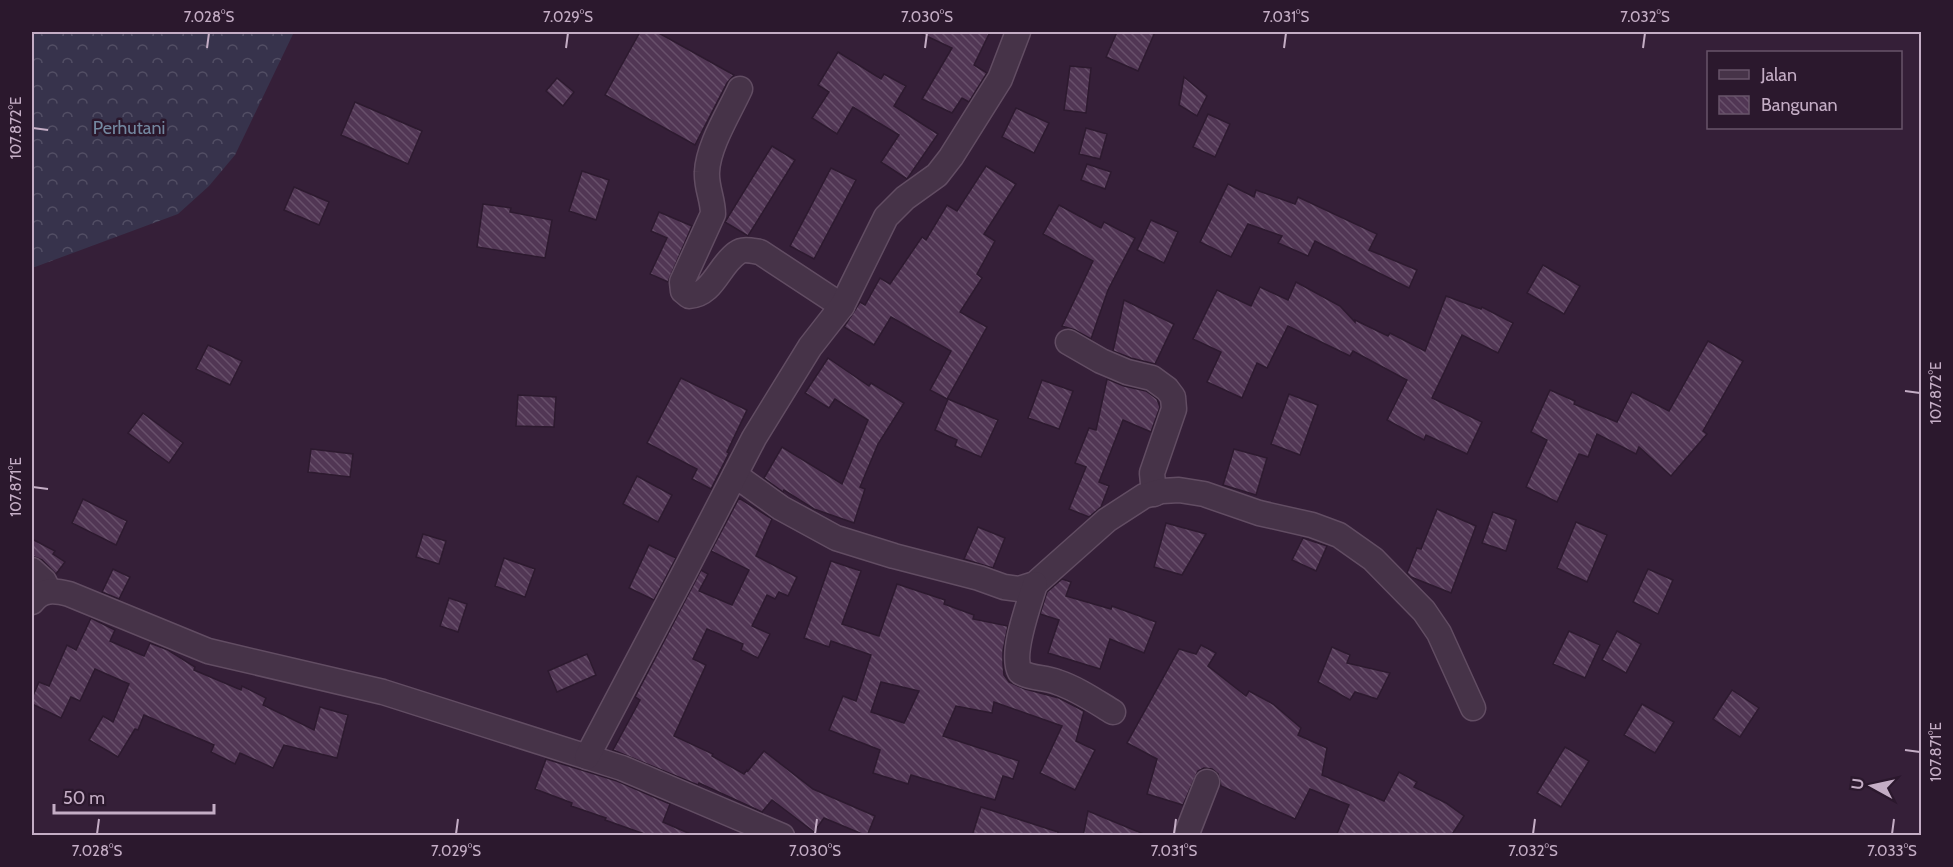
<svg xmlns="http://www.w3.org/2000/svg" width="1953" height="867" viewBox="0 0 1953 867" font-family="Cabin,sans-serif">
<defs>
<pattern id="forest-crowns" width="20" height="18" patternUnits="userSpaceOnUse" patternTransform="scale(1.5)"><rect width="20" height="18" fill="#37334c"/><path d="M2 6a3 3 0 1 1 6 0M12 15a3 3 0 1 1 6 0" fill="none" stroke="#524e64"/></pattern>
<pattern id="building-back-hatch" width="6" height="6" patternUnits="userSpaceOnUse" patternTransform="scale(1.5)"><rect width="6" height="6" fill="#513654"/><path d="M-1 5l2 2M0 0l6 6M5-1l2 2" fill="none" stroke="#68506b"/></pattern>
</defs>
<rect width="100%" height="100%" fill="#351f38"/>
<polygon fill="url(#forest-crowns)" points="32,32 294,32 235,155 209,186 178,214 35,267 32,267"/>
<g fill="url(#building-back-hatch)" stroke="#2d1a2f" stroke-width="1.5" fill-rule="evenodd">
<polygon points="640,32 657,32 734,75 727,83 695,145 605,95"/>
<polygon points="918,32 990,32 974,65 987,73 969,102 962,98 952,113 922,99 952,48"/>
<polygon points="1117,32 1155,32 1138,71 1106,57"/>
<polygon points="838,52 881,79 884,74 906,86 894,106 938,134 907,179 881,162 899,135 853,107 837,134 812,118 829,92 818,85"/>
<polygon points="1070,66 1091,68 1086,113 1064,110"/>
<polygon points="1184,77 1207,96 1197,116 1179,105"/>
<polygon points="557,78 574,92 563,106 546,91"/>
<polygon points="355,102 422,131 408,164 341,135"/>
<polygon points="1016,108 1049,123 1034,153 1002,137"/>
<polygon points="1208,114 1230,124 1215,157 1193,147"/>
<polygon points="1086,128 1107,134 1100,159 1079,154"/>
<polygon points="772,146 795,160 748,236 725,222"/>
<polygon points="1087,164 1111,172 1105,189 1081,180"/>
<polygon points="986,166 1016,184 984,234 995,241 977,274 982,278 960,312 987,327 947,399 930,390 951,351 891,317 874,345 844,327 860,302 865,305 880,278 890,284 922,237 926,240 947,205 957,211"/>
<polygon points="831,168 856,180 814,259 790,246"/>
<polygon points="582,171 609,180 596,220 569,211"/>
<polygon points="1228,184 1254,197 1256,190 1295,204 1298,197 1377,234 1369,250 1417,270 1409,288 1315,241 1308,256 1278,243 1282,236 1248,224 1231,257 1200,242"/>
<polygon points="294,187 329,202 319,225 284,210"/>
<polygon points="483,204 511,208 510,212 552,220 545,258 477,247"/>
<polygon points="1059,205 1101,228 1104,222 1135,238 1108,290 1091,339 1075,330 1062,326 1093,261 1043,234"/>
<polygon points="659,212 692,226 668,282 650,274 667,238 651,231"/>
<polygon points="1151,220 1178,232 1164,263 1137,250"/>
<polygon points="1543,265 1580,286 1564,314 1527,293"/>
<polygon points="1296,282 1340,306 1355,322 1355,320 1388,336 1390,333 1425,351 1446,296 1481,309 1482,307 1513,323 1498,353 1462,335 1432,398 1482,422 1467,454 1426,435 1424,440 1387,420 1407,380 1353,351 1350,356 1288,326 1267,368 1257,363 1242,398 1207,382 1221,352 1193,339 1217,290 1251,306 1260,287 1288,300"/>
<polygon points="1124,300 1174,324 1155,364 1131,358 1113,351"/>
<polygon points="1708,341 1743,361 1703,431 1707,434 1671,476 1639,447 1636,454 1597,434 1588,457 1579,454 1557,502 1526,487 1547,440 1531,432 1550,390 1575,401 1574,404 1617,422 1632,392 1669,411"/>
<polygon points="208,345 242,361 230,385 196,369"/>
<polygon points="828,358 869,386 871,383 904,403 878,444 860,487 865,489 854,523 814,509 784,490 783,492 764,478 782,447 842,484 868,420 835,399 829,408 805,393"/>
<polygon points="681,378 747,410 727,452 729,453 711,489 692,479 697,469 647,443"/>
<polygon points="1107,379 1124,386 1146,391 1157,399 1160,407 1151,432 1123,420 1099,482 1109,486 1101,507 1089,517 1069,509 1086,467 1075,463 1089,428 1096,430"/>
<polygon points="1042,380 1073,391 1059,429 1028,418"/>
<polygon points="1289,394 1318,405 1300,455 1271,444"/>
<polygon points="518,395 556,397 554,427 516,426"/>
<polygon points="948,399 998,420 981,457 955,446 957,440 935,430"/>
<polygon points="143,413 183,443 169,463 128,433"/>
<polygon points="311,449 353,454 350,477 308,472"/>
<polygon points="1234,449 1267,458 1256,495 1223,485"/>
<polygon points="637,476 672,495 658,522 623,504"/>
<polygon points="739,498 772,519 756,556 797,577 788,596 779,592 775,599 767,595 752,626 770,634 758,658 741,650 743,644 707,629 693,659 706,665 674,736 713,754 712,756 744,774 747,770 748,771 764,751 813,789 875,816 867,836 824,818 814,832 772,800 762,812 699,783 698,785 613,750 640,700 635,697 701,570 708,574 699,591 732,605 749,570 711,551"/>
<polygon points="83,499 127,521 116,545 72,523"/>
<polygon points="1437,509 1476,526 1451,593 1411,577 1407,573 1417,548 1421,549"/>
<polygon points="1493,512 1516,520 1506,551 1482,543"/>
<polygon points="1576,522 1607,535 1587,582 1557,568"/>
<polygon points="1166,523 1206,534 1182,575 1154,567"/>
<polygon points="978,527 1005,538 993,568 964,559"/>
<polygon points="423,534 446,541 439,564 416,557"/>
<polygon points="1303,538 1327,546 1316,571 1292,560"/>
<polygon points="32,539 55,551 53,554 65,562 56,574 42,560 32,556"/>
<polygon points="649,545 676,558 654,600 629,588"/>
<polygon points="504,558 535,569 525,597 495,586"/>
<path d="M831,561L861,571L842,624L879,636L897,584L945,600L944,604L974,615L973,619L1008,626L1003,651V664L1004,675L1009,682L1025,689L1059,698L1084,711L1076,741L1095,750L1075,790L1040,773L1062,726L994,702L992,713L956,706L943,736L1019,761L1013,779L1003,776L995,800L911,775L908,784L873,773L880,750L829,730L843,696L856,701L871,655L831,641L829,647L804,638ZM881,682L919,691L904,723L871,712Z"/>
<polygon points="113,569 130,577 119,599 102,592"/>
<polygon points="1648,569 1673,580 1658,614 1633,602"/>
<polygon points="1062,579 1071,582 1066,596 1111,609 1112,606 1156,622 1144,653 1110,639 1100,669 1048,653 1059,620 1040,614 1047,592"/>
<polygon points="449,598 467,604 458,632 440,626"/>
<polygon points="91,618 115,630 110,641 144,656 150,643 168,650 195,667 194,670 241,690 242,686 266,698 263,705 314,730 320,707 348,715 337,758 284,745 273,768 240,753 235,764 211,752 214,745 144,715 138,730 135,729 118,757 89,740 103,716 113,722 129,684 95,669 80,701 71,697 61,718 32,704 32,698 39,682 49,686 67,645 76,650"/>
<polygon points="1569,631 1600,645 1585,678 1553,664"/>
<polygon points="1617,631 1641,644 1626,673 1602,660"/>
<polygon points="1201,645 1216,653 1208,666 1246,696 1249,691 1273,704 1301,728 1298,735 1327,748 1322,775 1384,801 1399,772 1417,782 1414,787 1446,803 1464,816 1451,836 1336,836 1349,805 1310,789 1295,819 1221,786 1218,774 1212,769 1204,768 1198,771 1183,805 1147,794 1157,759 1127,743 1179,649 1196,654"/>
<polygon points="1332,647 1350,655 1347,663 1390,673 1377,699 1355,692 1350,700 1318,682"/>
<polygon points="587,654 596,675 557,692 548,671"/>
<polygon points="1732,690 1759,708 1740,737 1713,719"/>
<polygon points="1642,704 1674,722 1655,753 1624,735"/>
<polygon points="1565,747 1589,761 1561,807 1537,793"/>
<polygon points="546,759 617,781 670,804 663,822 695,836 650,836 605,820 606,818 571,806 572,803 535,789"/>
<polygon points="981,807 1058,832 1057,836 972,836"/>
<polygon points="1088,811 1146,835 1146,836 1083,836"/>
</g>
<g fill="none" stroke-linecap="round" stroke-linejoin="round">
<g stroke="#624d63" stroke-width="27">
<g id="street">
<path d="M740,89C729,113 708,146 707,172C706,187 713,199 713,214L682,282L683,291L689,296C713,295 719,265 737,253C743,248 753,251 760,252L842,306"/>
<polyline points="1068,342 1101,361 1127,372 1152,378 1167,389 1173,397 1174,409 1152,473 1154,494"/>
<polyline points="735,475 781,508 836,538 894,556 979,578 1004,587 1019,589 1035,584 1107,520 1144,496 1162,491 1179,490 1204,494 1259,513 1312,525 1339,535 1373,559 1424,611 1439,633 1473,708"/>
<polyline points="32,570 44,581 49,591"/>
<path d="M1035,584C1029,605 1010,653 1020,672C1032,679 1045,677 1057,682C1078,689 1095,701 1113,712"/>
<path d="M32,602C42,589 54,590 69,594L208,651L383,692L622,768L782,836"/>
<polyline points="587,757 683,575 754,438 810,347 842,306 886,217 905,198 937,175 951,157 1000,79 1018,32"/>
<polyline points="1186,836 1207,782"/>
</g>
</g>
<use href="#street" stroke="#463348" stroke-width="24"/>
</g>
<path fill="none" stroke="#c4adc5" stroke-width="2" d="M207,48L209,33M566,48L568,33M925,48L927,33M1284,48L1286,33M1643,48L1645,33M33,128L48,130M1905,391L1920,393M33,487L48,489M1905,750L1920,752M97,834L99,819M456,834L458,819M815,834L817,819M1174,834L1176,819M1533,834L1535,819M1892,834L1894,819"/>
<g text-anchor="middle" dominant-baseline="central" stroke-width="5" stroke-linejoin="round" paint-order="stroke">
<g font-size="18" fill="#7488a0" stroke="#2b182d">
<text x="129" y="128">Perhutani</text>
</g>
</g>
<rect width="1953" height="867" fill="none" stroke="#2b182d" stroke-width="66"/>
<rect x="1707" y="51" width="195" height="78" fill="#2b182d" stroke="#68546a" stroke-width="1.5"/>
<rect x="1719" y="70" width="30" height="9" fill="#463348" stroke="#68546a" stroke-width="1.5"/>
<text x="1761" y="81" font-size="18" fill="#c4adc5">Jalan</text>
<rect x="1719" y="96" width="30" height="18" fill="url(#building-back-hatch)" stroke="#68546a" stroke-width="1.5"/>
<text x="1761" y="111" font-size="18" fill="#c4adc5">Bangunan</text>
<g transform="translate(1872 786) rotate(278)" stroke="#2b182d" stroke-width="4.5" paint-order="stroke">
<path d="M0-4.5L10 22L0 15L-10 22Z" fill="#c4adc5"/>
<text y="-9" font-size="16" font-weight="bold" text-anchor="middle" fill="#c4adc5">U</text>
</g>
<path d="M54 804v9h160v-9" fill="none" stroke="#c4adc5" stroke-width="3"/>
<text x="63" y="804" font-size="18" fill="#c4adc5" stroke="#2b182d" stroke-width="4.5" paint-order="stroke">50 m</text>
<rect x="33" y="33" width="1887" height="801" fill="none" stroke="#c4adc5" stroke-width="2"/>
<g font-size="15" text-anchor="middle" fill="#c4adc5">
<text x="209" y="22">7.028°S</text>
<text x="568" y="22">7.029°S</text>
<text x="927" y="22">7.030°S</text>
<text x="1286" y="22">7.031°S</text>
<text x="1645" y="22">7.032°S</text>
<text transform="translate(16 128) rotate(-90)" y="5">107.872°E</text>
<text transform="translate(1936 393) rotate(-90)" y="5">107.872°E</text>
<text transform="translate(16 487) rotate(-90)" y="5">107.871°E</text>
<text transform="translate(1936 752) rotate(-90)" y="5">107.871°E</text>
<text x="97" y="856">7.028°S</text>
<text x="456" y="856">7.029°S</text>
<text x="815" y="856">7.030°S</text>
<text x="1174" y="856">7.031°S</text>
<text x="1533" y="856">7.032°S</text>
<text x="1892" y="856">7.033°S</text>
</g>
</svg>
